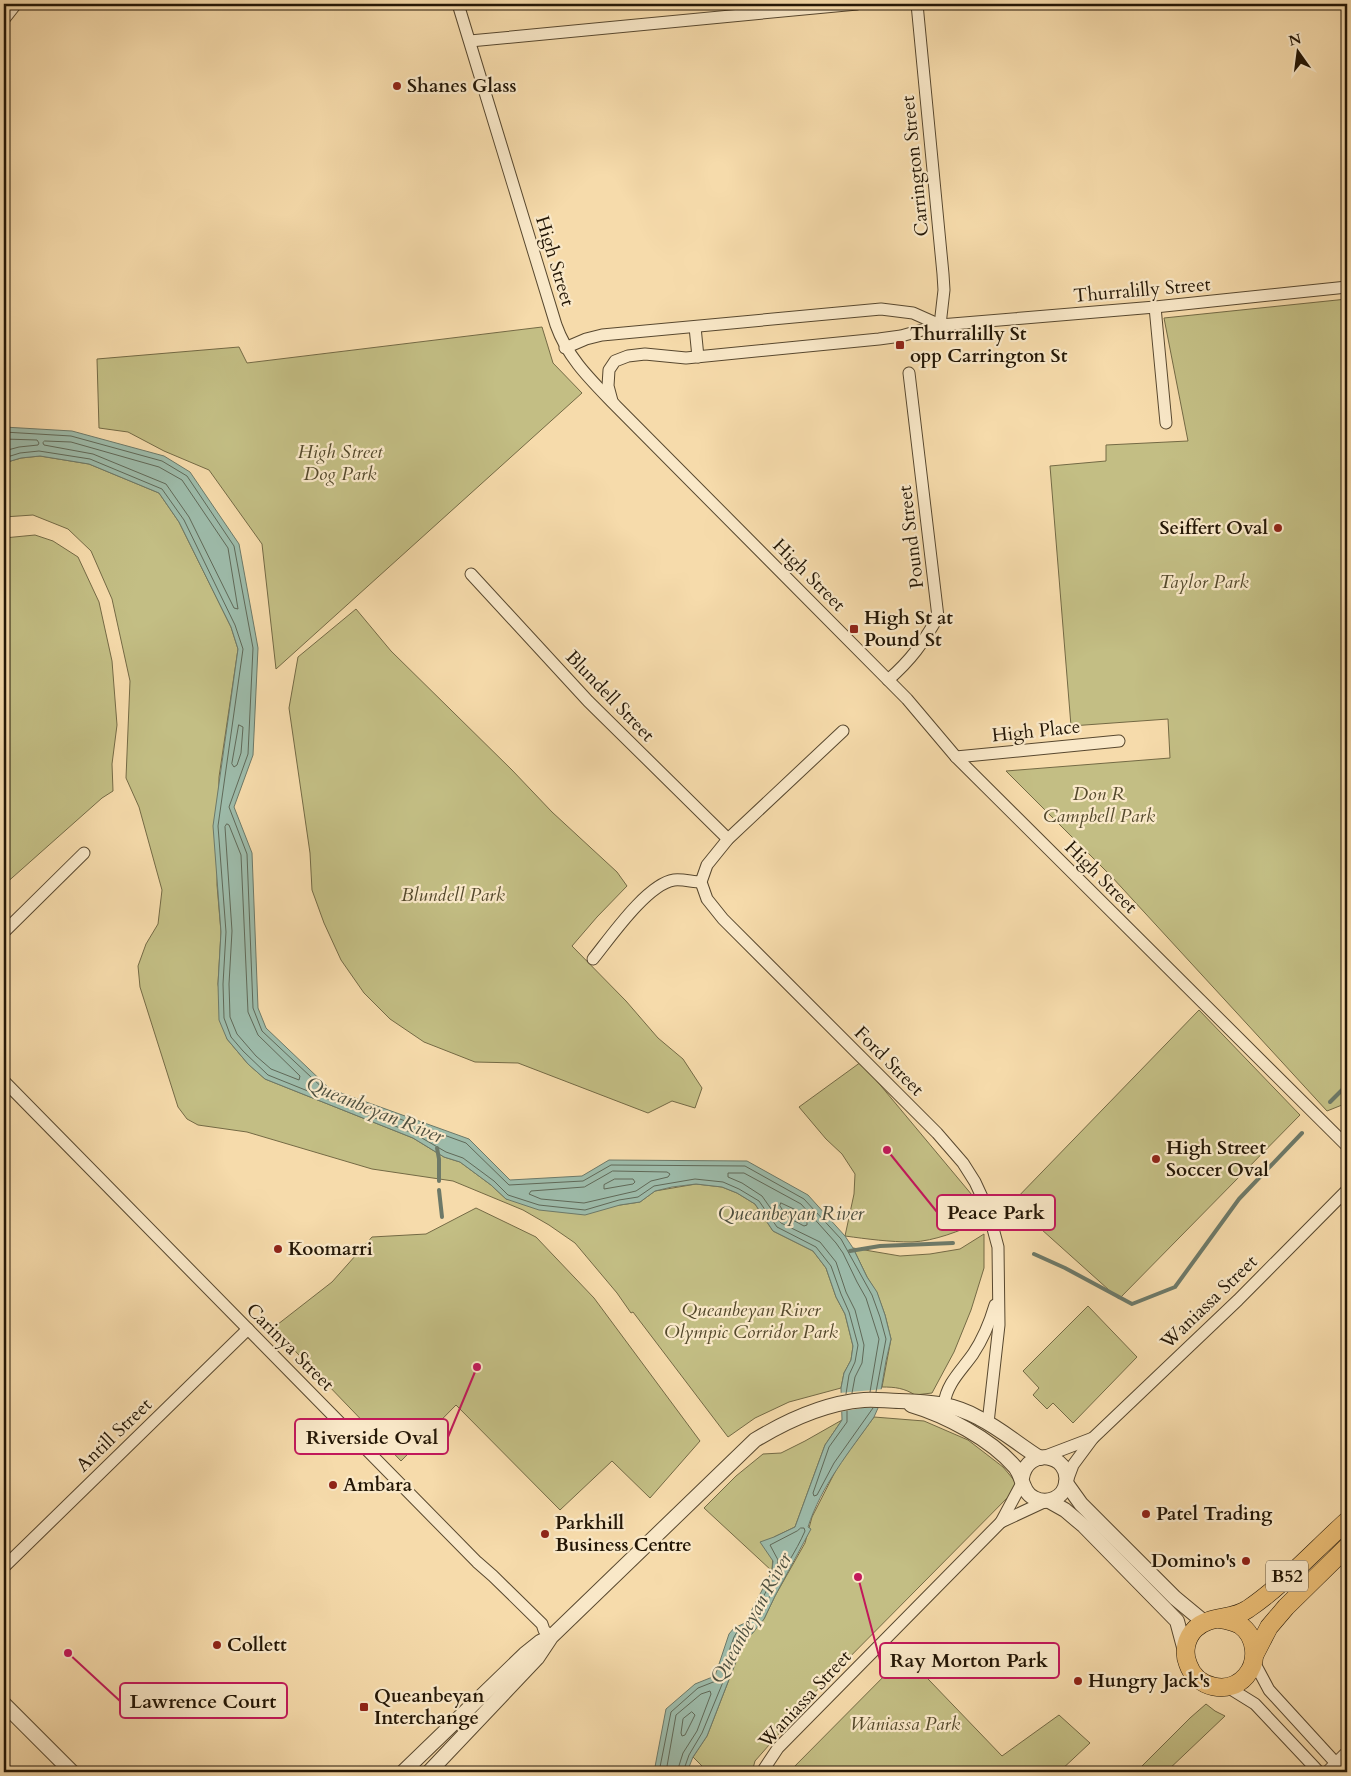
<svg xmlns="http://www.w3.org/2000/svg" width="1351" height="1776" viewBox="0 0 1351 1776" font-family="Cardo,serif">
<rect width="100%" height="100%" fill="#f6dbab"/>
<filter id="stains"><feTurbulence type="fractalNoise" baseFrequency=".004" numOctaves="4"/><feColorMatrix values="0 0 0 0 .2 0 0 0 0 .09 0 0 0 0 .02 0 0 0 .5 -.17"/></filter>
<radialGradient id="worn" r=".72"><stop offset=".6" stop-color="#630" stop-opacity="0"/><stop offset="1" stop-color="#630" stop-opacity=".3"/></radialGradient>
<g fill="#c3be84" stroke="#746a45">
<polygon points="1347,299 1347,1103 1327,1111 1111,876 1006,771 1170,758 1168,719 1071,726 1050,466 1106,461 1106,445 1188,441 1164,318"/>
<polygon points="542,327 553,363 582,393 276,669 262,544 209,470 164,451 128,432 99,428 97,359 239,347 247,363"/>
<polygon points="40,456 89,464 159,493 179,522 231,627 238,649 219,777 217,885 221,932 218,984 227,1039 248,1064 265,1079 413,1138 444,1157 460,1162 491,1185 506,1199 620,1205 640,1202 655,1191 696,1184 722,1187 737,1193 755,1204 773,1231 813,1251 826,1268 836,1297 845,1314 853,1346 851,1360 844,1373 841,1388 789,1402 755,1418 728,1437 633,1312 631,1313 617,1293 575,1243 549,1225 523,1210 453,1181 372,1169 247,1132 198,1125 187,1119 178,1107 140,987 138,966 146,944 158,924 162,890 139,807 126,778 130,681 112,599 91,551 68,529 33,515 4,517 4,463 21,458"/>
<polygon points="35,535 53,541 78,557 99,602 112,661 117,725 112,764 113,791 102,798 4,885 4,538"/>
<polygon points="356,609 391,651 512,770 552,812 617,872 627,886 597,917 572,946 626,1001 658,1038 683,1059 702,1088 695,1108 672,1101 648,1113 518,1063 475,1062 424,1042 390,1019 364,993 341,960 324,923 312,890 310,853 289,708 298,657"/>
<polygon points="1199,1010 1300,1115 1119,1299 1012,1203"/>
<path d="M861,1062L972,1195L980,1222C959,1231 935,1241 912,1242C890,1242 867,1239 845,1236L854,1194L855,1174L842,1154L826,1139L799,1107Z"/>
<polygon points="476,1208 536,1237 594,1298 700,1441 650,1498 612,1461 560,1510 456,1405 401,1461 273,1328 332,1282 372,1237 426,1234"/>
<path d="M984,1234V1268L971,1310L954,1352L932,1393L915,1395C904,1388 895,1387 882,1387L891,1339L885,1315L877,1293L867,1277L853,1248L900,1256L930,1254L960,1249Z"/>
<polygon points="1088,1306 1137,1357 1073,1423 1053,1403 1047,1409 1033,1395 1039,1388 1023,1371"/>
<polygon points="874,1417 924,1421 968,1440 1003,1467 1019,1486 820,1687 755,1761 752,1772 708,1772 693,1757 707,1736 742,1646 764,1619 775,1596 805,1543 812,1517 838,1466"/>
<polygon points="842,1420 825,1445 795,1527 774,1537 772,1571 704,1508 736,1476 763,1454 781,1453 805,1441"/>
<polygon points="905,1655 1002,1756 1059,1715 1090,1743 1059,1772 789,1772"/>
<polygon points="1206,1704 1215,1711 1225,1716 1166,1772 1136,1772 1190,1718"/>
</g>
<path fill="#9dbbaa" stroke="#6d7968" d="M4,427L72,431L164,456L190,472L239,544L258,648L253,755L234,807L252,853L258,1008L266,1028L330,1089L469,1139L510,1180L582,1176L609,1160L747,1161L808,1195L845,1236L853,1248L867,1277L877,1292L885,1315L891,1339L886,1361L878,1408L874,1417C850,1451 821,1486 808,1527L811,1529L775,1596L764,1619L742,1646L707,1736L693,1757L687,1772H654L666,1709L695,1684L715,1676L729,1634L734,1628L745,1623L772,1571L773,1561L760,1542L774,1537L795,1527L825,1445L842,1420L841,1388L844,1373L851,1360L853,1346L845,1314L836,1297L826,1268L813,1251L773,1231L755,1204L737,1193L722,1187L696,1184L672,1187L655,1191L640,1202L620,1205L585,1215L539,1210L506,1199L491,1185L460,1162L444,1157L413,1138L265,1079L248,1064L227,1039L219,1020L218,984L221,932L213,826L238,649L231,627L179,522L159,493L89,464L40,456L21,458L4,463Z"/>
<polygon fill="#f6dbab" points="884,1389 881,1407 862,1408 839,1412 839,1393"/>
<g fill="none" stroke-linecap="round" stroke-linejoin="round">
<g stroke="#606958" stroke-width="1">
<polyline points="4,432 71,436 162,461 187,476 234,546 253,648 248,754 229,807 247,854 253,1008 262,1031 328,1093 466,1143 509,1185 583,1181 611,1165 745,1166 804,1199 841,1239 872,1295 880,1317 886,1339 876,1392"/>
<polyline points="4,439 37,440 39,443 38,445 19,447 4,451"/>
<polygon points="45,441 71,442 159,467 182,480 228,548 238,609 234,608 189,517 166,484 93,454 44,445 43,443"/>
<polyline points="4,458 20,453 39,451 90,459 162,489 184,520 235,625 243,649 218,826 226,932 223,984 224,1018 231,1037 243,1051 268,1075 415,1134 446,1152 463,1158 494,1181 508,1195 539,1205 585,1210 619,1200 638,1197 654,1186 695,1179 723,1182 739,1189 759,1201 777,1227 816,1247 831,1266 841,1294 849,1312 858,1345 855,1362 849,1375 846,1394"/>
<polygon points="239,725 243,727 241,753 237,765 234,767 232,764"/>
<polygon points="227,824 229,825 241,855 248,1012 258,1035 300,1076 299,1080 271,1069 256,1056 237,1034 230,1017 229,984 232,931 225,827"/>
<polygon points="613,1171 667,1172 670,1174 668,1177 651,1181 636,1191 584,1203 541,1199 529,1194 531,1191 584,1187"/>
<polygon points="615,1179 633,1179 635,1182 633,1184 604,1189 604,1185"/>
<polygon points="781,1203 796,1210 807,1222 807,1225 804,1226 787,1217 780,1206"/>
<polyline points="852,1393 855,1377 862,1363 864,1345 855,1310 846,1292 836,1262 820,1242 781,1223 762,1196 742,1183 728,1177 728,1173 744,1173 801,1204 836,1243 843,1253 857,1282 866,1298 879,1339 870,1392"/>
<polyline points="847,1411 847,1422 829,1447 813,1493 814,1496 817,1495 834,1463 873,1408"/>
<path d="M801,1528H804L805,1531C796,1552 782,1571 772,1591C767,1601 764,1612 757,1620H755L753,1617L776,1572L778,1560L770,1545L797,1531Z"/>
<polygon points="744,1629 747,1629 747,1632 738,1644 726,1673 723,1674 722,1671 734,1637 737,1632"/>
<polygon points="692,1712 695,1715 685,1735 682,1736 681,1733 683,1719"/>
<polyline points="659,1772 671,1712 698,1688 721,1679 723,1682 702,1733 689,1755 683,1772"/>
<polyline points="666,1772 676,1715 701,1694 710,1691 711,1694 697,1731 683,1753 677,1772"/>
</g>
<g stroke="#6d7968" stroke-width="4">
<polyline points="1330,1102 1347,1085"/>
<polyline points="437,1148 439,1159 439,1181"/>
<polyline points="439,1190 442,1217"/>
<polyline points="850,1251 880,1246 953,1243"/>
<polyline points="1034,1254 1065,1268 1132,1304 1175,1287 1239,1199 1302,1133"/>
</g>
<g stroke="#58482f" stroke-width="13">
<g id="minor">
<path d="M458,4L556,325C568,359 592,381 616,406L907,699L956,757L1347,1146"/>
<polyline points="917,4 943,274 944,290 940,325"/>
<polyline points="5,18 16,4"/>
<polyline points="470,41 857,4"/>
<polyline points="1155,307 1166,423"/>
<polyline points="695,327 698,357"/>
<polyline points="565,348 586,339 602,335 881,309 913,313 940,325"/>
<polyline points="612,401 608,386 609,370 615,361 628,356 645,354 686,358 879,339 901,336 940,325 1155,307 1347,287"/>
<polyline points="471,574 588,701 728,839"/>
<path d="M888,680C912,659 922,644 938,617L909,373"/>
<polyline points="843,731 728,839 707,865 701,882 707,899 723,919 937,1133 963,1163 975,1182 988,1210 998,1247 999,1325 988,1423"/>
<polyline points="956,757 1119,741"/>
<polyline points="4,932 84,853"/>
<path d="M593,959C610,938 647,884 674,880C683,879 693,882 701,882"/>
<polyline points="4,1081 477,1562 493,1576 542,1624 544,1630 551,1637"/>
<path d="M944,1404C947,1383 961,1371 973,1354C983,1339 990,1322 995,1305"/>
<polyline points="1043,1457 1093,1438"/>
<polyline points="1067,1481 1073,1465 1093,1438 1238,1300 1347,1190"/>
<polyline points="1001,1522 1046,1501"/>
<polyline points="4,1567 248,1329"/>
<polyline points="1253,1660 1269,1690 1344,1772"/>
<polyline points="1226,1686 1255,1704 1319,1772"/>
<polyline points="762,1772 778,1748 1001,1522 1023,1481"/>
<polyline points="1327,1772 1347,1752"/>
</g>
</g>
<g stroke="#58482f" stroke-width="16">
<g id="tertiary">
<path d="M911,1405C945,1415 991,1439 1015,1467C1023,1477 1022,1492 1034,1498C1047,1505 1064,1498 1066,1483C1071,1454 1027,1446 1022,1478"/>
<polyline points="1066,1483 1081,1504 1175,1598 1204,1622"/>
<polyline points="1049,1501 1065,1510 1084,1526 1177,1621 1185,1651"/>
<polyline points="4,1704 72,1772"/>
<polyline points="403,1772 525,1654 540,1642 550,1637"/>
<path d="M429,1772L537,1658L551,1637L755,1440C788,1420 825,1403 864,1400C876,1399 887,1401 899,1401C929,1402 952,1403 979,1418C1001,1429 1019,1445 1040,1458"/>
</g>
</g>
<g stroke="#241706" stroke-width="19">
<g id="trunk">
<path d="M1219,1619C1227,1620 1233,1621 1240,1625C1256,1636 1259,1661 1246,1676C1229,1696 1196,1688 1188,1664C1183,1652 1186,1638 1195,1629C1209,1615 1233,1620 1248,1609C1282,1586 1316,1549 1347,1521"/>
<polyline points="1255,1654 1269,1627 1286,1607 1347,1547"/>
</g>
</g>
<use href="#minor" stroke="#f9e8c8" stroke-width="11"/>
<use href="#tertiary" stroke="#f9e8c8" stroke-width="14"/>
<use href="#trunk" stroke="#ebbe76" stroke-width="18"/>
</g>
<g fill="#8f2418" stroke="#f9e8c8" stroke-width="2">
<circle cx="397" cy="86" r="5"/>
<rect x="895" y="340" width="10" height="10" rx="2.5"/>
<circle cx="1278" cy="528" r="5"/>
<rect x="849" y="624" width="10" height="10" rx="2.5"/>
<circle cx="1156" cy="1159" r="5"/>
<circle cx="278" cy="1249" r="5"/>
<circle cx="333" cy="1485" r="5"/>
<circle cx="1146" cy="1514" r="5"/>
<circle cx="545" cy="1534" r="5"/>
<circle cx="1246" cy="1561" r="5"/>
<circle cx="217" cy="1645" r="5"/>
<circle cx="1078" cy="1681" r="5"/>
<rect x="359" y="1702" width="10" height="10" rx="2.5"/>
</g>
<g text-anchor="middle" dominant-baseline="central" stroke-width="4.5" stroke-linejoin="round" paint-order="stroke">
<rect fill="#f9e8c8" stroke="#645640" stroke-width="1" x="1266" y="1560.5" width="42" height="31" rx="4"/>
<g font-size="18" font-weight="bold" fill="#241706">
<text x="1287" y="1576">B52</text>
</g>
<g font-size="19" font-weight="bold" fill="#241706" stroke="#f9e8c8" text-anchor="start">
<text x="407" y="86">Shanes Glass</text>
<text x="910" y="334">Thurralilly St<tspan x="910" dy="22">opp Carrington St</tspan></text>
<text x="1268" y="528" text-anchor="end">Seiffert Oval</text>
<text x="864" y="618">High St at<tspan x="864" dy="22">Pound St</tspan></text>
<text x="1166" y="1148">High Street<tspan x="1166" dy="22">Soccer Oval</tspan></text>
<text x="288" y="1249">Koomarri</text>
<text x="343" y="1485">Ambara</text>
<text x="1156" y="1514">Patel Trading</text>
<text x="555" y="1523">Parkhill<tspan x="555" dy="22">Business Centre</tspan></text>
<text x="1236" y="1561" text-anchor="end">Domino's</text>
<text x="227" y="1645">Collett</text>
<text x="1088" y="1681">Hungry Jack's</text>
<text x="374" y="1696">Queanbeyan<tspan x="374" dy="22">Interchange</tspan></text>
</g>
<g font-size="19" fill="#241706" stroke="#f9e8c8">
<text transform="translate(915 166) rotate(-96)">Carrington Street</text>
<text transform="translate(555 261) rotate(73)">High Street</text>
<text transform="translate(1142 290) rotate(-5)">Thurralilly Street</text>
<text transform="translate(911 537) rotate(-97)">Pound Street</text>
<text transform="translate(809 575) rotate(45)">High Street</text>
<text transform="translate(610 696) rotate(46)">Blundell Street</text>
<text transform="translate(1036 731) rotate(-6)">High Place</text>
<text transform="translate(1101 877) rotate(45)">High Street</text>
<text transform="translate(889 1061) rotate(45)">Ford Street</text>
<text transform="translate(1209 1302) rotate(-44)">Waniassa Street</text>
<text transform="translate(290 1347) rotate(45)">Carinya Street</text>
<text transform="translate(114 1435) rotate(-44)">Antill Street</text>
<text transform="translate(805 1699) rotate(-47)">Waniassa Street</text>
</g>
<g font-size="19" font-style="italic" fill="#54492c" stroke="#f9e8c8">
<text x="340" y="452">High Street<tspan x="340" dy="22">Dog Park</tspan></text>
<text x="1204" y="582">Taylor Park</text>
<text x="1099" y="794">Don R<tspan x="1099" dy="22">Campbell Park</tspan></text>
<text x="453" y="895">Blundell Park</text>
<text x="751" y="1310">Queanbeyan River<tspan x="751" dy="22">Olympic Corridor Park</tspan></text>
<text x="905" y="1724">Waniassa Park</text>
</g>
<g font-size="20" font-style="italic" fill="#4e503f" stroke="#f9e8c8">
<text transform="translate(375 1110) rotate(22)">Queanbeyan River</text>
<text x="791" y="1213">Queanbeyan River</text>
<text transform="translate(751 1618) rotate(-61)">Queanbeyan River</text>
</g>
</g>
<path fill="none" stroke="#c2185b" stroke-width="2" d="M887 1150L937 1212M477 1367L448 1437M858 1577L880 1660M68 1653L120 1701"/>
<g fill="#c2185b" stroke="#f9e8c8" stroke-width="2">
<circle cx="887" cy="1150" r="5"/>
<circle cx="477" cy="1367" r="5"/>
<circle cx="858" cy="1577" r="5"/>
<circle cx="68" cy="1653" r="5"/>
</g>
<g fill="#f9e8c8" stroke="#c2185b" stroke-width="2">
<rect x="937" y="1195" width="118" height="35" rx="5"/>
<rect x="295" y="1419" width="153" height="35" rx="5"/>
<rect x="880" y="1643" width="179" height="35" rx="5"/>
<rect x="120" y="1683" width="167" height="35" rx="5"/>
</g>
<g font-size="20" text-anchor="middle" font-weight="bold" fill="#241706">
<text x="996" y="1219">Peace Park</text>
<text x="372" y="1444">Riverside Oval</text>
<text x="969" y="1667">Ray Morton Park</text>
<text x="203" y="1708">Lawrence Court</text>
</g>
<rect width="1351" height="1776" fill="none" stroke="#f6dbab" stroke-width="20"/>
<rect x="5" y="5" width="1341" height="1766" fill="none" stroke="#241706" stroke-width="2.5"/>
<rect x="10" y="10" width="1331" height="1756" fill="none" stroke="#241706"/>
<g transform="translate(1298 52) rotate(346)" stroke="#f9e8c8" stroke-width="4" paint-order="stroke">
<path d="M0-4L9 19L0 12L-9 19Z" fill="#241706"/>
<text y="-8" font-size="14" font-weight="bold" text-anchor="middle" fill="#241706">N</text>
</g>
<rect width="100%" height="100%" filter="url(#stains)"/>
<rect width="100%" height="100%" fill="url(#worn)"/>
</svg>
